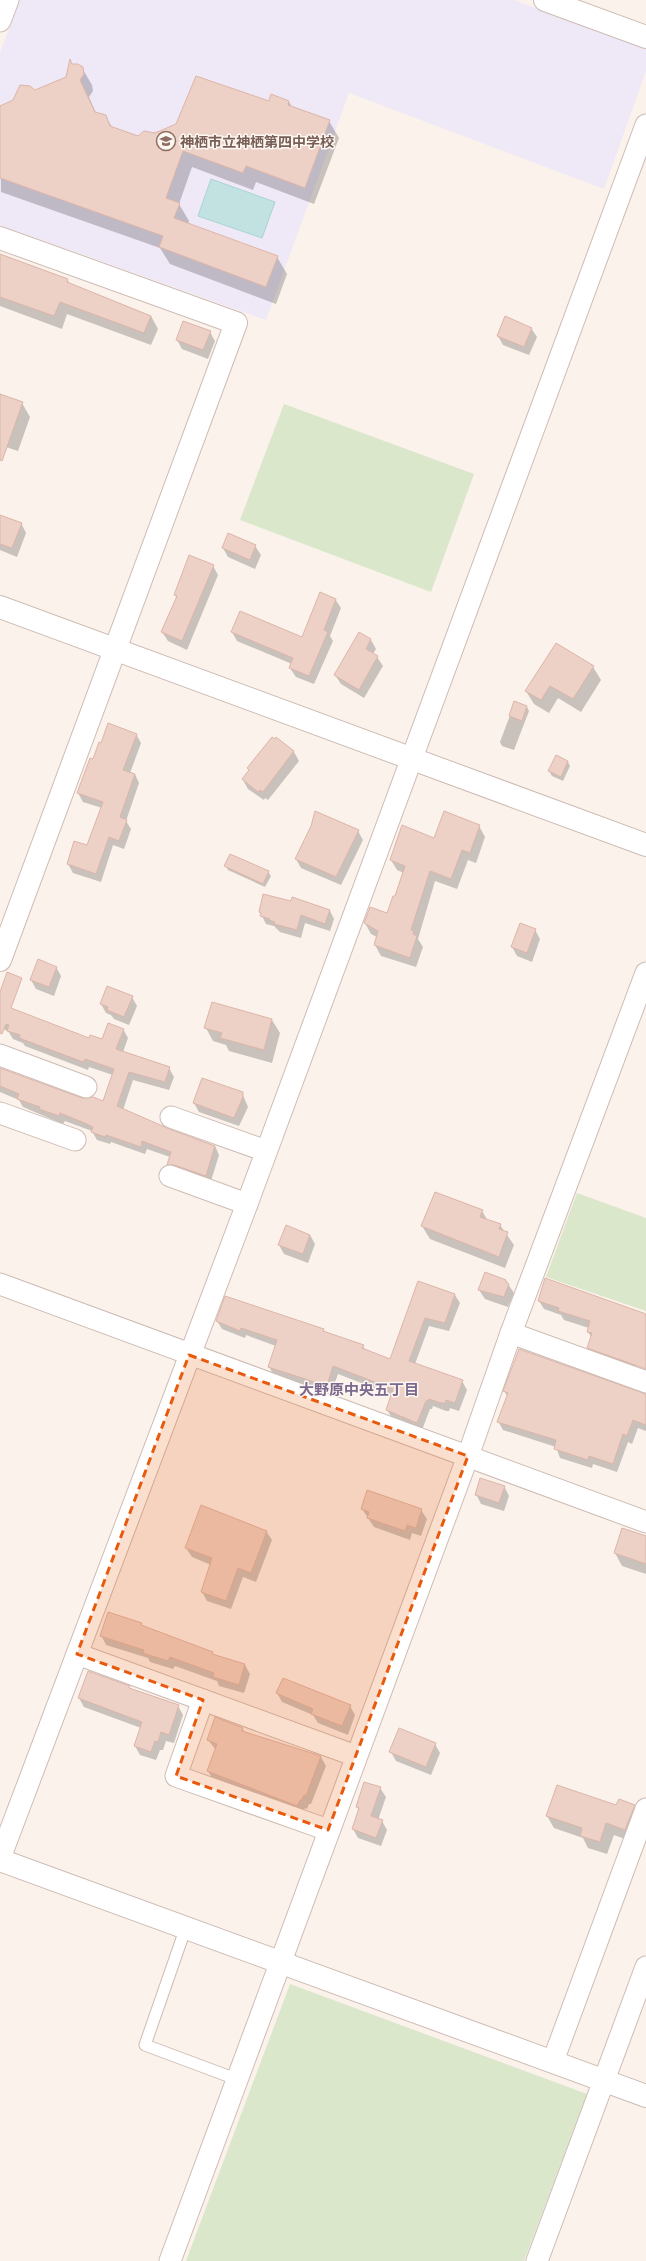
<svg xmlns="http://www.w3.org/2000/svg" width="646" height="2261" viewBox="0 0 646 2261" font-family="Manrope,'Noto Sans JP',sans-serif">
<rect width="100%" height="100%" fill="#faf2eb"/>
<polygon fill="#efe8f7" points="20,0 514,0 646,49 646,71 604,189 349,93 266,320 0,225 0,53"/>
<g fill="#dae7cb">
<polygon points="284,404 474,474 431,592 240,520"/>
<polygon points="577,1193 646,1218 646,1311 546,1277"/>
<polygon points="290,1984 587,2094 524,2261 186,2261"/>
</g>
<polygon fill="#c2e2e2" stroke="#a9d3d3" points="211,179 275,202 262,238 198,216"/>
<g fill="#0003">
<polygon points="72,65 82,68 92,85 93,91 89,97 96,113 105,116 112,127 139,137 269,102 289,102 292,107 329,121 339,138 314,204 256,182 253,190 192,167 179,204 189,221 188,224 277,257 287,274 276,304 170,264 160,248 1,192 0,107 67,78"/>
<polygon points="0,255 67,279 70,284 151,316 158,329 151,345 67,314 62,329 0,306"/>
<polygon points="531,328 537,337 529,355 503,345 498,336"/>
<polygon points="210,332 215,341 208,359 182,349 177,340"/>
<polygon points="0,395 22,403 30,417 18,451 0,445"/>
<polygon points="21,523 26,533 17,557 0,550 0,525"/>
<polygon points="255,546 261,555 255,569 228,557 223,548"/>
<polygon points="213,566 218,575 187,650 168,641 162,632 177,599 175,595"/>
<polygon points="335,599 341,608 330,636 333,641 314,684 296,677 290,668 292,664 237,641 232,632 302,639"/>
<polygon points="371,640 376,649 373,654 377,657 383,666 364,698 341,684 335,675"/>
<polygon points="593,667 601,680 581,712 558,698 549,713 534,704 526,691"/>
<polygon points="515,702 527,707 529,711 514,750 502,746 500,742"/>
<polygon points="136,734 141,743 130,773 135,774 139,783 126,821 131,829 124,849 113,845 101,882 73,873 68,864 88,847 102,808 83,802 78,793 93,760"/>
<polygon points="276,739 294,752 299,761 268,800 265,798 264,800 248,789 243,780"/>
<polygon points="556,756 568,762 570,766 563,781 552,776 549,771"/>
<polygon points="479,826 485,837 476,863 468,860 457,889 435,881 418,939 423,947 416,967 381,956 375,945 377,937 371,934 365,923 388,914 395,897 404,873 397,870 391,860 434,839"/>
<polygon points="358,831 363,840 341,885 301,868 296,859"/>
<polygon points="226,866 268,872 271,876 265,887 228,870"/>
<polygon points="330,911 334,919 330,931 305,923 301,938 280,932 274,926 266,924 260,912"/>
<polygon points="535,930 540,939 532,962 517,956 512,947"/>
<polygon points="56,967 61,976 54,996 36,989 31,980"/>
<polygon points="132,997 137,1006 129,1025 114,1019 111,1015 106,1013 101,1004"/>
<polygon points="0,1004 89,1039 103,1040 123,1029 128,1038 123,1052 169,1068 174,1077 169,1090 133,1080 123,1110 167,1129 215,1146 219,1155 210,1184 172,1173 168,1165 170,1157 147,1149 145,1154 111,1142 110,1144 97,1140 92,1131 65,1121 63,1124 23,1107 19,1100 0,1092 0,1069 82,1099 104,1102 113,1075 89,1067 88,1070 25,1046 23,1043 13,1039 8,1031 0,1028"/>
<polygon points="272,1020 280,1033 272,1063 229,1051 226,1045 213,1041 206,1028"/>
<polygon points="242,1093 248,1107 239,1126 199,1112 194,1103"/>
<polygon points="482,1211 488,1221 500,1225 514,1245 505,1268 430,1239 422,1226"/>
<polygon points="310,1235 315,1244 308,1263 284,1254 279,1245"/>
<polygon points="506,1281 514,1293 508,1307 485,1299 479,1290"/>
<polygon points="419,1282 455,1295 460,1303 449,1331 429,1326 415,1364 462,1381 467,1390 459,1411 450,1408 449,1411 446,1411 433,1406 432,1409 430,1409 422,1430 392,1418 387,1410 392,1395 338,1374 331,1393 274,1375 269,1367 276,1346 246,1335 245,1338 222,1329 217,1321 323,1330 325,1332 363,1346 366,1351 390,1361"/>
<polygon points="539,1301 646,1315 646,1361 639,1359 634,1371 593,1356 588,1348 592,1338 588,1332 589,1328 564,1320 561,1315 544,1309"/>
<polygon points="504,1391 646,1394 646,1431 638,1428 632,1444 628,1442 617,1472 593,1464 592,1468 560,1458 556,1447 503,1430 498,1421 508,1397"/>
<polygon points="504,1486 509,1496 504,1511 481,1504 476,1494"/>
<polygon points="368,1492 421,1510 427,1519 421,1536 412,1533 410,1540 374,1527 362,1509"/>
<polygon points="622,1530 646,1537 646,1574 622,1566 615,1553"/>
<polygon points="266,1531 272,1540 256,1582 243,1577 231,1609 207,1601 202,1592 211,1565 192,1557 186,1548"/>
<polygon points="141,1624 142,1626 212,1653 214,1655 245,1665 250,1674 244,1693 219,1686 217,1681 175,1666 173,1669 150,1662 148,1658 106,1645 101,1635"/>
<polygon points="129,1687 131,1690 178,1706 183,1715 174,1743 166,1741 163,1750 160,1750 156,1760 140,1755 135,1746 141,1728 84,1707 79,1698"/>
<polygon points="277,1693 350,1706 355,1715 348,1735 318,1723 313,1715 282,1702"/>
<polygon points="242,1728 245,1733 321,1757 326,1766 311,1804 309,1804 307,1809 305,1808 302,1815 213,1780 208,1771 216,1750 208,1740"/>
<polygon points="435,1744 440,1753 431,1775 396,1761 391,1752"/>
<polygon points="380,1788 386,1797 378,1820 382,1821 387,1830 381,1846 358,1838 353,1829 359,1811 357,1807"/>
<polygon points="617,1806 634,1806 641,1819 633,1842 614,1835 607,1854 588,1848 583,1838 554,1828 547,1816"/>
</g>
<g fill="#edd0c6" stroke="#ddb5a8">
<polygon points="70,59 72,64 78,64 83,67 84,74 80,80 95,112 106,115 110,126 138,136 144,131 155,133 176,124 196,76 269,101 271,94 289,101 288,105 330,120 305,188 246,166 243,173 183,151 166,198 180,203 174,218 278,256 266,287 159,247 163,236 0,178 0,106 13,100 20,85 30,86 35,90 66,77"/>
<polygon points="0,254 68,279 67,282 151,316 144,333 60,302 54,316 0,297"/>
<polygon points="505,316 532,328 524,347 497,336"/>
<polygon points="183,321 211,331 203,350 176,340"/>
<polygon points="0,394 23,402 2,461 0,460"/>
<polygon points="0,515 22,523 12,548 0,544"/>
<polygon points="228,533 256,545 250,560 222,548"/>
<polygon points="189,555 214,565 182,641 161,632 177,596 174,595"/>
<polygon points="320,592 336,599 324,630 328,632 309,676 289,668 293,658 231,632 240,611 302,637"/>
<polygon points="359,632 371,639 366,649 378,656 359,690 334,675"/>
<polygon points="556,643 594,666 573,699 550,686 541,700 525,691"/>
<polygon points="514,701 527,706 522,721 509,716"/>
<polygon points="108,723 137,734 123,770 135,774 120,817 127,820 119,841 109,837 96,874 67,864 74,841 87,845 103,802 77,793 90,758 93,759 99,742 101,743"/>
<polygon points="272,737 275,739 276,737 294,751 263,792 260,790 258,792 242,779 249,770 247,768"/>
<polygon points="556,755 568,761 561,777 548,771"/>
<polygon points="315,811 359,830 336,877 295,859 311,826"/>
<polygon points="444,811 480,825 470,853 462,850 451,879 430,871 411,930 414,931 413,934 417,936 410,958 374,945 378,931 364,923 370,907 387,913 393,896 395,896 405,866 390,860 402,825 434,838"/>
<polygon points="230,854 269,871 263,884 224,866"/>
<polygon points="263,894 291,901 292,897 330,910 325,924 301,915 297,930 274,924 275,922 269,920 270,919 260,916 261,913 259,912"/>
<polygon points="520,923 536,929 527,953 511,947"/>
<polygon points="38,959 57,967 49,987 30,980"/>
<polygon points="7,972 22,978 11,1008 89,1038 90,1035 102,1039 108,1023 124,1029 116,1049 170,1067 165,1082 129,1072 117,1106 167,1128 215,1146 206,1176 174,1165 167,1165 171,1152 142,1141 141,1147 106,1135 105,1137 91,1132 93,1127 87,1124 60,1113 59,1116 39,1109 40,1107 17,1099 19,1094 0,1086 0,1068 82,1098 93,1097 103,1101 114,1069 85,1059 83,1062 19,1038 20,1035 7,1031 9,1025 6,1024 2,1034 0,1033 0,992"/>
<polygon points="107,986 133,996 124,1017 107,1010 108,1007 100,1004"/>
<polygon points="212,1002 272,1019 264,1050 220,1038 222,1033 204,1028"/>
<polygon points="202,1078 243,1092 243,1097 234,1118 193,1103"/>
<polygon points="435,1192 483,1210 480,1217 501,1224 499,1229 508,1232 499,1257 421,1226"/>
<polygon points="286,1225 310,1235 303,1254 278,1245"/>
<polygon points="485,1272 506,1280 506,1282 509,1284 504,1297 478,1290"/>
<polygon points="545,1278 646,1314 646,1369 587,1348 592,1333 587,1332 590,1321 558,1311 559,1308 538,1301"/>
<polygon points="418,1281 455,1294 445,1323 425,1318 409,1361 463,1380 455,1403 446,1400 445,1403 441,1403 429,1399 427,1401 426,1401 417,1423 386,1410 393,1389 333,1366 327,1386 268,1367 277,1340 241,1328 240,1331 216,1321 225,1296 324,1329 323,1331 364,1345 362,1348 390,1359"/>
<polygon points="519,1349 646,1394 646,1425 633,1420 627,1436 623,1434 613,1464 589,1456 588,1460 554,1449 556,1440 497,1422 508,1393 503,1391"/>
<polygon points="480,1478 505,1486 499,1503 475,1495"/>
<polygon points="367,1490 422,1509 416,1528 407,1525 405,1531 367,1518 369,1512 361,1509"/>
<polygon points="201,1505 267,1531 251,1573 238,1568 226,1601 201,1592 212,1558 185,1548"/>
<polygon points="622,1528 646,1536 646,1564 614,1553"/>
<polygon points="108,1612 142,1623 141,1625 213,1652 212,1654 245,1664 239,1685 213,1677 214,1673 170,1657 168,1661 143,1653 144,1650 100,1636"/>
<polygon points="88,1671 130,1686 129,1688 179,1705 169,1735 161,1732 158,1742 155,1741 151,1752 134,1746 142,1722 78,1698"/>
<polygon points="283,1678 351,1705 342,1726 311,1714 313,1709 276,1693"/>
<polygon points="215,1717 243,1728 242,1731 321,1756 306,1796 304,1795 302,1800 300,1800 297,1806 207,1771 217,1744 207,1740"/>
<polygon points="399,1728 436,1743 426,1767 389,1752"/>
<polygon points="364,1782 381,1787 371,1816 383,1820 376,1838 352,1829 359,1808 356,1807"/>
<polygon points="557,1785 616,1805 619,1799 635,1805 625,1830 606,1823 600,1842 580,1836 582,1828 546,1816"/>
</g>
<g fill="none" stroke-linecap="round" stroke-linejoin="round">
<g stroke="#cebcb5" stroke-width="13">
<polyline id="service" points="186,1927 145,2045 236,2079"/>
</g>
<g stroke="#cebcb5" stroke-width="23">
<g id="minor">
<polyline points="0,21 8,0"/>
<polyline points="0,1055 86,1087"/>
<polyline points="0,1113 75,1140"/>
<polyline points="171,1117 266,1151"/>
<polyline points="170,1176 247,1204"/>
<polyline points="0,1284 646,1522"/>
<polyline points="511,1333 646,1382"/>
<polyline points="77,1654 356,1756"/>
<polyline points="203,1700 176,1776 328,1830"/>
<polyline points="0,1858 247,1204 646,125"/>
<polyline points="553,2061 646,1809"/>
<polyline points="170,2261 468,1456 511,1333 646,973"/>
<polyline points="537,2261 646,1967"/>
</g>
</g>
<g stroke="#cebcb5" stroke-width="24">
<g id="tertiary">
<polyline points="545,0 646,37"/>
<polyline points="0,238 236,323 0,960"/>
<polyline points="0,607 646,845"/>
<polyline points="0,1860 646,2096"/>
</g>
</g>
<use href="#service" stroke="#fff" stroke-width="11"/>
<use href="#minor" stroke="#fff" stroke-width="21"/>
<use href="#tertiary" stroke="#fff" stroke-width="22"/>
</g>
<path fill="#e8590c" fill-opacity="0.2" stroke="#e8590c" stroke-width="3" stroke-dasharray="8 5" stroke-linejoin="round" d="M189,1355L468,1456L328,1830L176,1776L203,1700L77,1654Z"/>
<defs>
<g id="school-ring" transform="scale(1)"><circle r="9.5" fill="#fdf7f2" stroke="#8d6e63" stroke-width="1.5"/><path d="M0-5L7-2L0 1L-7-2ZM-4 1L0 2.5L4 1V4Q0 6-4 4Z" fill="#8d6e63"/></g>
</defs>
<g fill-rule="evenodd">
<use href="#school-ring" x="166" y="141"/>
</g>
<g text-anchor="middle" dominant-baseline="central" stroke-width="3" stroke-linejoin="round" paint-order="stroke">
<g font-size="14" font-weight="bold" fill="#785e54" stroke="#fdf7f2" text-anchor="start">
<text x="180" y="141">神栖市立神栖第四中学校</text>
</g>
<g font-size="15" font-weight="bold" fill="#7c698e" stroke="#fdf7f2">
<text x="359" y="1389">大野原中央五丁目</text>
</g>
</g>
</svg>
